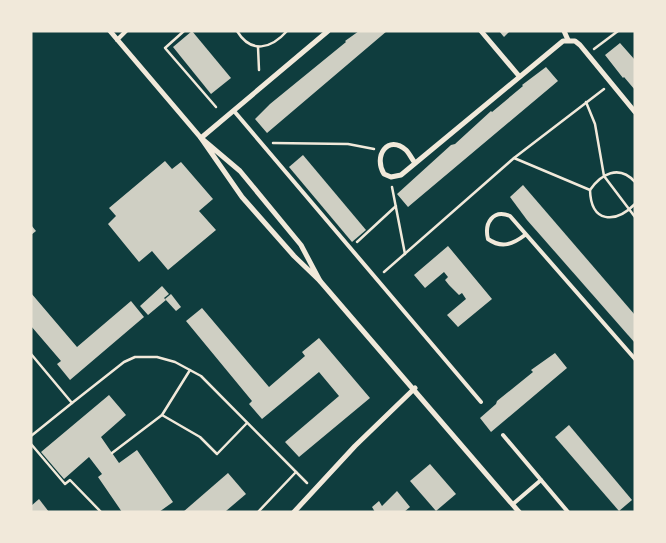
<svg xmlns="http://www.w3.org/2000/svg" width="666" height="543" viewBox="0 0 666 543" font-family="Overpass,sans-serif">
<rect width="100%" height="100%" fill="#0f3d3e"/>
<g fill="#cfcfc3">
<polygon points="192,31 231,78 211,94 173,47"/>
<polygon points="359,31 387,31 267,133 255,119 270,104 346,42 345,41"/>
<polygon points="499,31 510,31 504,37"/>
<polygon points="620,43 635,60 635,90 624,77 623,78 605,55"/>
<polygon points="546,67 558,81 408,207 397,194 451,145 455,144 491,111 492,112 523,86 522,85"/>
<polygon points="303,155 366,230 352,242 289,167"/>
<polygon points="165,161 172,169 181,162 213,199 199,211 216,230 168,270 152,251 139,262 108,224 116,216 109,208"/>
<polygon points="523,185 635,315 635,343 527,220 510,197"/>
<polygon points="31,225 36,231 31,235"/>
<polygon points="448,246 492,299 458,327 447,315 466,299 462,293 459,295 449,285 445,280 448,277 444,272 425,288 414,275"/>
<polygon points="162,286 169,294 164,298 166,300 148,315 140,306"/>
<polygon points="31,293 77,347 131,301 144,317 70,380 57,364 61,361 31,326"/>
<polygon points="171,294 181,307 176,311 165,299"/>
<polygon points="202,308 269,387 305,356 302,352 319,338 370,398 299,457 285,442 339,396 319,372 262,419 249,404 252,401 186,321"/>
<polygon points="555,353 567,368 491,432 480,418 496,404 497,401 533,372 531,370"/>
<polygon points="109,395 126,415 101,437 119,463 137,450 173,502 159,512 122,512 98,477 102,474 89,457 64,479 41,452"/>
<polygon points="569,425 632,500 619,511 555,437"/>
<polygon points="430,464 456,494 436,511 410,481"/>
<polygon points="228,473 246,494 226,511 183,512"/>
<polygon points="397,491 410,507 404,512 375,512 372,507 379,501 382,506"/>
<polygon points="39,499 49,512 31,512 31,506"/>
</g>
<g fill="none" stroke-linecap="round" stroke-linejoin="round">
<g stroke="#f1e9da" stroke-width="2.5">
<polyline points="184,31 165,48 216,107"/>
<path d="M237,31C251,54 271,49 287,31"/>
<polyline points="258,47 259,70"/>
<polyline points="594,49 618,31"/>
<polyline points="586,102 595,124 604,176 635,217"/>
<polyline points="273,143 348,144 374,149"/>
<path d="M514,158L590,190C591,223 615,224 635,204"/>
<polyline points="392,187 405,254"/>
<path d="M590,190C601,174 619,164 635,182"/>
<polyline points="357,242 396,206"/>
<polyline points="384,272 514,158 604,89"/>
<polyline points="31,354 72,403 124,362 135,357 157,357 175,362 201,376 307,483"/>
<polyline points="162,415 200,437 217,454 247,423"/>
<polyline points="31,436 72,403"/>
<polyline points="31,444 65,484 70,480 101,512"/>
<polyline points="112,453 162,415 190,370"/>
<polyline points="258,512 296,472"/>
</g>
<g stroke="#f1e9da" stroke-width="4">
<polyline points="117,40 126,31"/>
<polyline points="234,111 481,402"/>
<path d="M525,235C513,244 502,249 488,239C484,223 493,209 510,216L635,359"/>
<polyline points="503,435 568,512"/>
<polyline points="513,504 541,480"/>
</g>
<g stroke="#f1e9da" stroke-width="5">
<polyline points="110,31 201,138 242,197 294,256 320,281 301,245 240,171 201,138"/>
<polyline points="481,31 519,76"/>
<polyline points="564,31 568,40"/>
<polyline points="201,138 328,31"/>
<path d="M415,163C412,159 409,153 406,150C388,134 373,156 384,174L391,177L401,175L563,41H575L580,45L635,112"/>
<polyline points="320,281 519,512"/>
<polyline points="294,512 355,446 415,388"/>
</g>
</g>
<rect width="666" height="543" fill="none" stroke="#f1e9da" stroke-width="65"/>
</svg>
